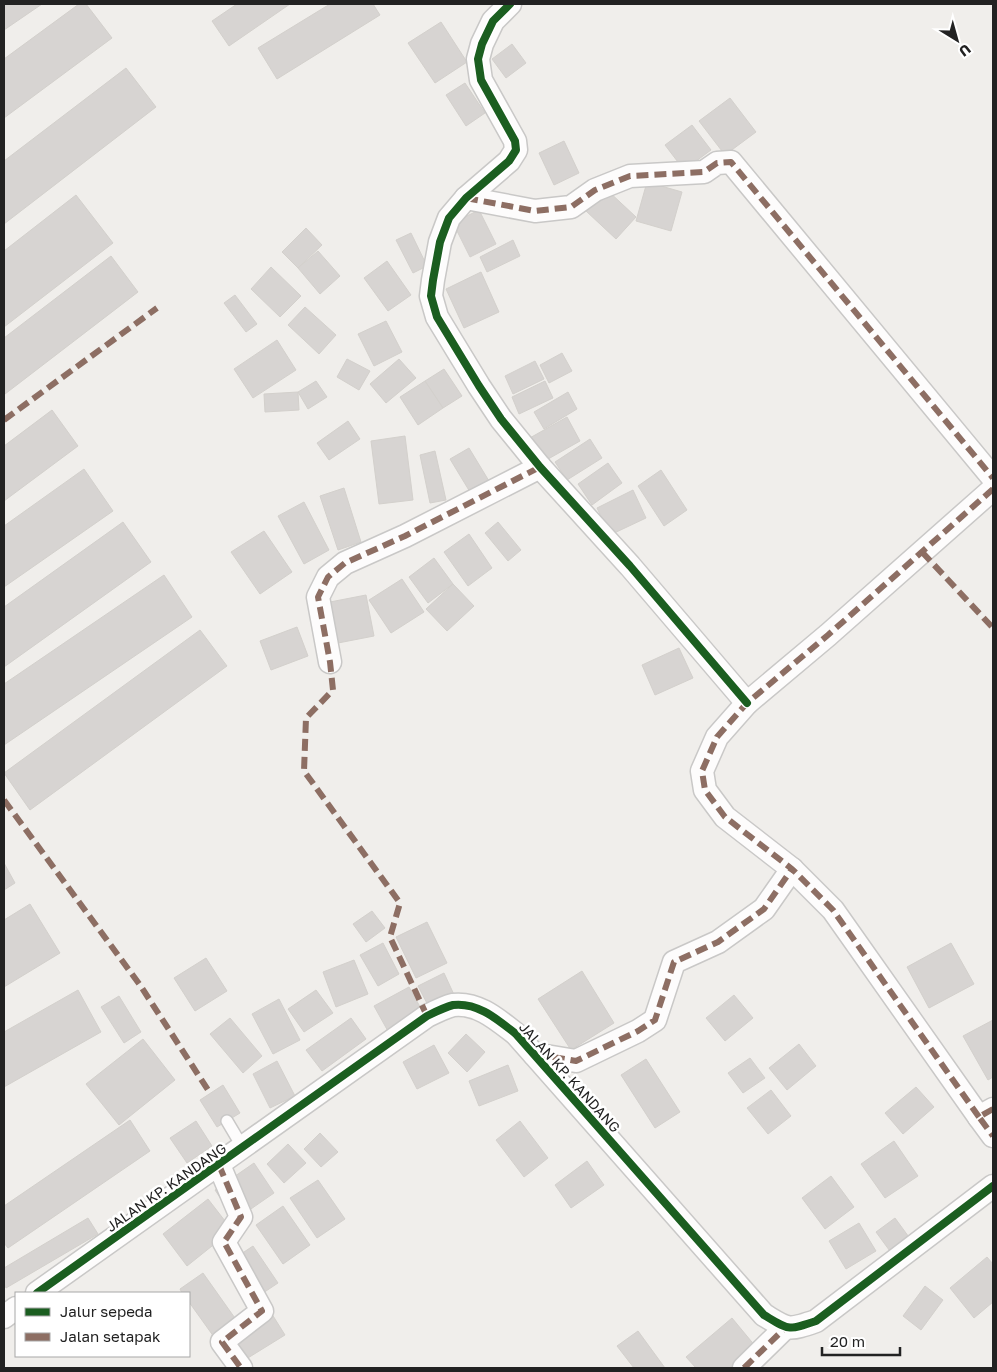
<svg xmlns="http://www.w3.org/2000/svg" width="997" height="1372" viewBox="0 0 997 1372" font-family="'Golos Text',sans-serif">
<rect width="100%" height="100%" fill="#f0eeeb"/>
<g fill="#d7d4d2" stroke="#d3d0cc">
<polygon points="4,4 42,4 4,30"/>
<polygon points="79,4 86,4 112,38 4,118 4,59"/>
<polygon points="237,4 290,4 229,46 212,21"/>
<polygon points="330,4 373,4 380,15 277,79 258,48"/>
<polygon points="441,22 467,62 435,83 408,43"/>
<polygon points="512,44 526,63 506,78 492,59"/>
<polygon points="126,68 156,107 4,224 4,161"/>
<polygon points="465,83 485,113 466,126 446,95"/>
<polygon points="730,98 756,132 725,155 699,121"/>
<polygon points="692,125 711,150 684,170 665,145"/>
<polygon points="564,141 579,173 554,185 539,153"/>
<polygon points="647,182 682,192 671,231 636,221"/>
<polygon points="606,189 636,217 616,239 586,211"/>
<polygon points="76,195 113,243 4,327 4,251"/>
<polygon points="479,210 496,244 470,257 453,223"/>
<polygon points="306,228 322,245 298,268 282,252"/>
<polygon points="411,233 427,266 413,273 396,240"/>
<polygon points="513,240 520,256 487,272 480,257"/>
<polygon points="318,251 340,276 320,294 298,268"/>
<polygon points="111,256 138,292 5,394 4,338"/>
<polygon points="387,261 411,295 388,311 364,278"/>
<polygon points="271,267 301,296 280,317 251,289"/>
<polygon points="481,272 499,312 464,328 446,289"/>
<polygon points="235,295 257,324 246,332 224,303"/>
<polygon points="305,307 336,335 319,354 288,325"/>
<polygon points="386,321 402,352 374,366 358,334"/>
<polygon points="277,340 296,370 253,398 234,369"/>
<polygon points="562,353 572,371 549,383 540,365"/>
<polygon points="347,359 370,371 359,390 337,377"/>
<polygon points="399,359 416,378 386,403 370,384"/>
<polygon points="535,361 544,379 513,394 505,376"/>
<polygon points="444,369 462,396 443,408 425,381"/>
<polygon points="316,381 327,397 308,409 298,392"/>
<polygon points="425,381 443,408 418,425 400,397"/>
<polygon points="545,381 553,398 519,414 512,397"/>
<polygon points="298,392 299,410 265,412 264,394"/>
<polygon points="568,392 577,409 544,429 534,412"/>
<polygon points="52,410 78,446 4,501 4,446"/>
<polygon points="567,417 580,441 541,463 528,439"/>
<polygon points="348,421 360,439 329,460 317,443"/>
<polygon points="405,436 413,500 379,504 371,441"/>
<polygon points="590,439 602,458 567,480 555,462"/>
<polygon points="469,448 489,481 470,492 450,459"/>
<polygon points="435,451 446,500 430,503 420,455"/>
<polygon points="608,463 622,483 592,505 578,484"/>
<polygon points="84,469 113,511 4,587 4,526"/>
<polygon points="661,470 687,510 664,526 638,486"/>
<polygon points="344,488 361,542 338,550 320,496"/>
<polygon points="633,490 646,518 610,535 597,508"/>
<polygon points="304,502 329,550 304,564 278,516"/>
<polygon points="123,522 151,562 4,667 4,607"/>
<polygon points="498,522 521,550 508,561 485,533"/>
<polygon points="264,531 292,572 260,594 231,552"/>
<polygon points="469,534 492,568 468,586 444,552"/>
<polygon points="434,558 453,584 428,603 409,577"/>
<polygon points="164,575 192,617 4,745 4,684"/>
<polygon points="402,579 424,612 391,633 369,600"/>
<polygon points="453,584 474,606 447,631 426,609"/>
<polygon points="366,595 374,636 338,643 330,602"/>
<polygon points="297,627 308,656 271,670 260,641"/>
<polygon points="200,630 227,666 30,810 4,773"/>
<polygon points="679,648 693,678 655,695 642,665"/>
<polygon points="4,863 15,883 4,890"/>
<polygon points="30,904 60,953 4,987 4,920"/>
<polygon points="372,911 385,928 366,942 353,924"/>
<polygon points="427,922 447,963 416,978 396,937"/>
<polygon points="383,943 399,974 378,986 360,955"/>
<polygon points="951,943 974,984 929,1008 907,967"/>
<polygon points="206,958 227,991 195,1011 174,978"/>
<polygon points="354,960 368,994 336,1007 323,972"/>
<polygon points="582,971 614,1023 571,1050 538,999"/>
<polygon points="444,973 456,999 431,1011 418,986"/>
<polygon points="409,987 424,1014 389,1033 374,1006"/>
<polygon points="78,990 101,1032 4,1087 4,1032"/>
<polygon points="316,990 333,1013 304,1032 288,1009"/>
<polygon points="734,995 753,1018 725,1041 706,1018"/>
<polygon points="119,996 141,1032 124,1043 101,1007"/>
<polygon points="279,999 300,1040 273,1054 252,1014"/>
<polygon points="230,1018 262,1056 243,1073 210,1034"/>
<polygon points="351,1018 366,1039 322,1071 306,1050"/>
<polygon points="993,1020 993,1077 988,1080 963,1036"/>
<polygon points="466,1034 485,1052 467,1072 448,1053"/>
<polygon points="143,1039 175,1080 119,1125 86,1084"/>
<polygon points="799,1044 816,1066 787,1090 769,1068"/>
<polygon points="434,1045 449,1073 417,1089 403,1062"/>
<polygon points="750,1058 765,1078 743,1093 728,1073"/>
<polygon points="646,1059 680,1112 655,1128 621,1075"/>
<polygon points="277,1061 295,1096 270,1108 253,1074"/>
<polygon points="508,1065 518,1091 479,1106 469,1081"/>
<polygon points="223,1085 240,1113 217,1127 200,1100"/>
<polygon points="916,1087 934,1107 903,1134 885,1113"/>
<polygon points="771,1090 791,1116 768,1134 747,1108"/>
<polygon points="130,1120 150,1151 8,1248 4,1243 4,1206"/>
<polygon points="196,1121 212,1146 187,1163 170,1138"/>
<polygon points="520,1121 548,1158 524,1177 496,1140"/>
<polygon points="320,1133 338,1152 321,1167 304,1149"/>
<polygon points="894,1141 918,1176 885,1198 861,1164"/>
<polygon points="288,1144 306,1163 284,1183 267,1164"/>
<polygon points="587,1161 604,1185 571,1208 555,1185"/>
<polygon points="254,1163 274,1193 235,1220 215,1190"/>
<polygon points="831,1176 854,1207 825,1229 802,1198"/>
<polygon points="318,1180 345,1219 317,1238 290,1198"/>
<polygon points="208,1199 232,1230 187,1266 163,1234"/>
<polygon points="283,1206 310,1245 283,1264 256,1225"/>
<polygon points="88,1218 98,1234 6,1288 4,1283 4,1268"/>
<polygon points="895,1218 914,1244 895,1258 876,1232"/>
<polygon points="859,1223 876,1251 846,1269 829,1241"/>
<polygon points="253,1246 278,1283 254,1299 229,1262"/>
<polygon points="987,1257 993,1264 993,1302 974,1318 950,1288"/>
<polygon points="203,1273 237,1321 214,1337 189,1302 189,1293 182,1293 180,1289"/>
<polygon points="925,1286 943,1300 921,1330 903,1316"/>
<polygon points="270,1311 285,1335 243,1361 227,1337"/>
<polygon points="732,1318 756,1347 731,1368 696,1368 686,1357"/>
<polygon points="638,1331 665,1368 634,1368 617,1346"/>
</g>
<g fill="none" stroke-linecap="round" stroke-linejoin="round">
<g stroke="#c9c8c7" stroke-width="14">
<polyline id="service" points="227,1121 243,1148"/>
</g>
<g stroke="#c9c8c7" stroke-width="25">
<g id="minor">
<polyline points="510,4 493,21 482,44 478,59 481,80 515,141 516,150 509,161 466,198 449,218 440,242 433,280 431,296 437,317 479,386 501,419 540,467 630,566 747,703"/>
<polyline points="466,198 535,211 571,207 595,190 630,176 704,172 717,163 731,162 993,478"/>
<polyline points="330,662 318,597 328,577 345,563 405,536 540,467"/>
<polyline points="534,1054 576,1061 638,1031 655,1020 674,962 718,942 764,909 792,869"/>
<polyline points="993,1109 979,1117 993,1136"/>
<polyline points="979,1117 833,910 792,869 725,817 705,790 702,771 717,737 747,703 828,635 993,489"/>
<polyline points="219,1165 241,1217 224,1242 262,1311 222,1342 241,1368"/>
<path d="M37,1293L427,1016C435,1012 445,1007 453,1005C478,1002 498,1020 516,1034L764,1315C789,1330 787,1331 816,1321L993,1186"/>
<polyline points="4,1317 16,1308"/>
<polyline points="744,1368 785,1328"/>
</g>
</g>
<use href="#service" stroke="#fdfcfc" stroke-width="11"/>
<use href="#minor" stroke="#fdfcfc" stroke-width="22"/>
<g stroke="#8d6e63" stroke-width="6" stroke-dasharray="12 6" stroke-linecap="butt">
<polyline points="466,198 535,211 571,207 595,190 630,176 704,172 717,163 731,162 993,478"/>
<polyline points="4,420 157,308"/>
<polyline points="922,552 993,628"/>
<polyline points="4,800 140,985 210,1093"/>
<polyline points="427,1016 390,937 400,903 304,771 306,718 333,690 330,662 318,597 328,577 345,563 405,536 540,467"/>
<polyline points="535,1054 576,1061 638,1031 655,1020 674,962 718,942 764,909 792,869"/>
<polyline points="993,1109 979,1117 993,1136"/>
<polyline points="979,1117 833,910 792,869 725,817 705,790 702,771 717,737 747,703 828,635 993,489"/>
<polyline points="219,1165 241,1217 224,1242 262,1311 222,1342 241,1368"/>
<polyline points="744,1368 785,1328"/>
</g>
<g stroke="#fff" stroke-width="11">
<g id="cycleway">
<polyline points="510,4 493,21 482,44 478,59 481,80 515,141 516,150 509,161 466,198 449,218 440,242 433,280 431,296 437,317 479,386 501,419 540,467 630,566 747,703"/>
<path d="M37,1293L427,1016C435,1012 445,1007 453,1005C478,1002 498,1020 516,1034L764,1315C789,1330 787,1331 816,1321L993,1186"/>
</g>
</g>
<use href="#cycleway" stroke="#1b5e20" stroke-width="8"/>
</g>
<g text-anchor="middle" dominant-baseline="central" stroke-width="5" stroke-linejoin="round" paint-order="stroke">
<g font-size="14" fill="#222" stroke="#fff">
<text transform="translate(570 1077) rotate(48)">JALAN KP. KANDANG</text>
<text transform="translate(166 1187) rotate(-35)">JALAN KP. KANDANG</text>
</g>
</g>
<rect width="997" height="1372" fill="none" stroke="#222222" stroke-width="10"/>
<rect x="15" y="1292" width="175" height="65" fill="#ffffff" stroke="#a7a7a7"/>
<rect x="25" y="1308" width="25" height="8" fill="#1b5e20" stroke="#a7a7a7"/>
<text x="60" y="1317" font-size="15" fill="#222222">Jalur sepeda</text>
<rect x="25" y="1333" width="25" height="8" fill="#8d6e63" stroke="#a7a7a7"/>
<text x="60" y="1342" font-size="15" fill="#222222">Jalan setapak</text>
<g transform="translate(957 40) rotate(143)" stroke="#ffffff" stroke-width="4" paint-order="stroke">
<path d="M0-4L9 19L0 12L-9 19Z" fill="#222222"/>
<text y="-8" font-size="14" font-weight="bold" text-anchor="middle" fill="#222222">U</text>
</g>
<path d="M822 1347v8h78v-8" fill="none" stroke="#222222" stroke-width="2.5"/>
<text x="830" y="1347" font-size="15" fill="#222222" stroke="#ffffff" stroke-width="4" paint-order="stroke">20 m</text>
</svg>
